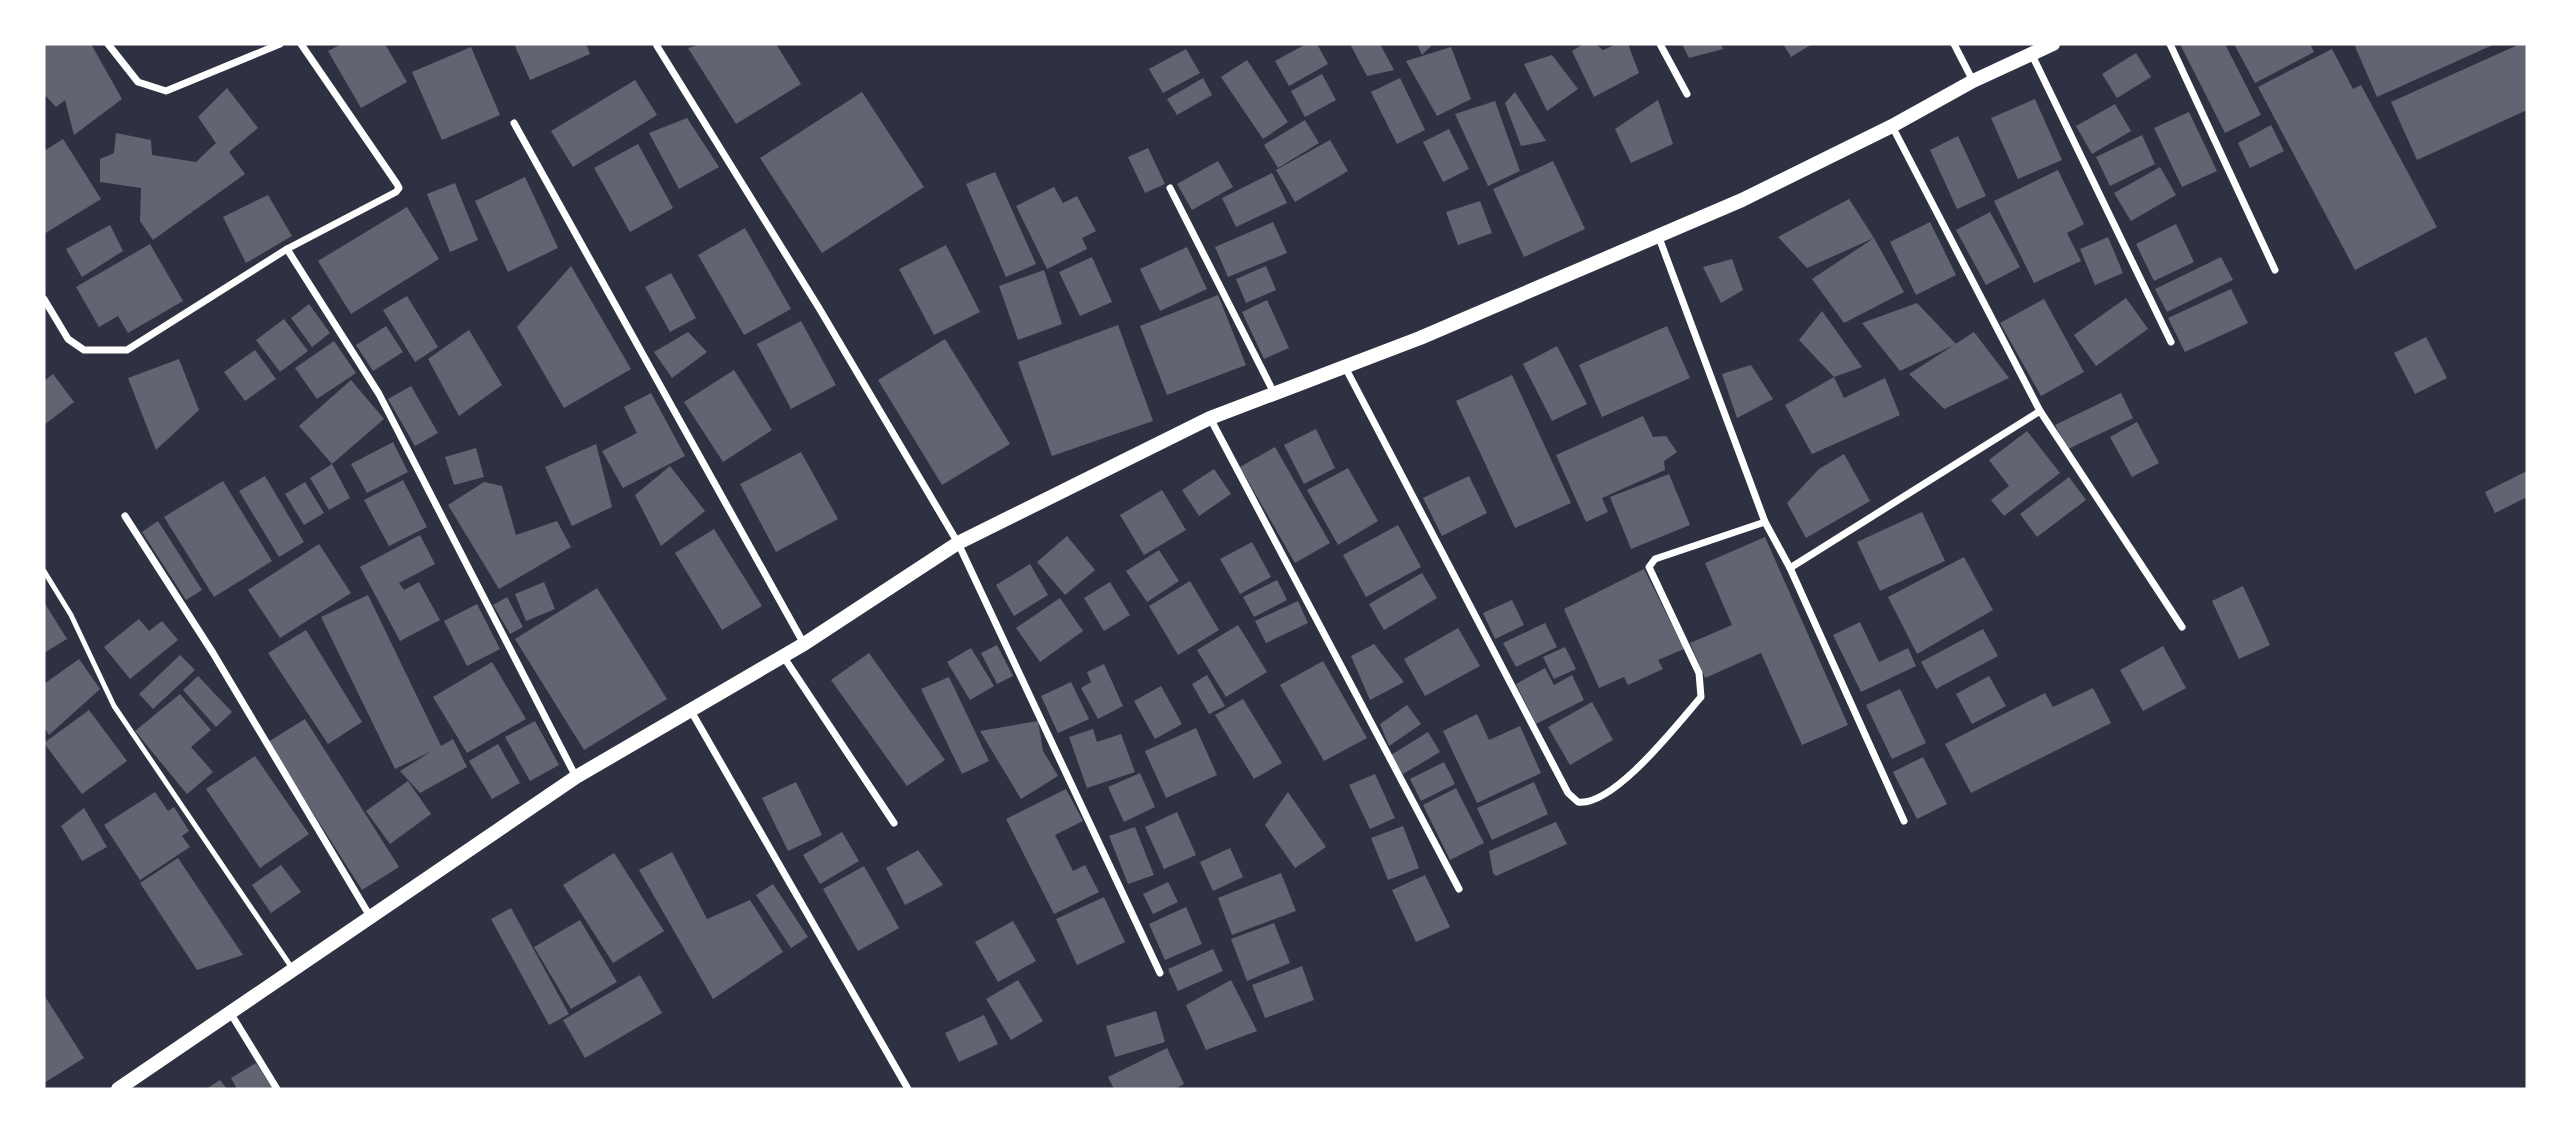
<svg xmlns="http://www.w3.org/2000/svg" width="2571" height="1133" viewBox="0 0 2571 1133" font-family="'IBM Plex Sans',sans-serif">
<rect width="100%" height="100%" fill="#2d3142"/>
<g fill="#626471">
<polygon points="44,44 91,44 122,99 74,135 65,100 56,107 44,94"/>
<polygon points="342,44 385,44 407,82 361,108 328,51"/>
<polygon points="514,44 586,44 590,54 530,80"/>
<polygon points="702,44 776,44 801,84 736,124 688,48"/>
<polygon points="1306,44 1317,44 1328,64 1289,86 1275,61"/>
<polygon points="1350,44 1380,44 1394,70 1367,76"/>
<polygon points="1417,44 1433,44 1422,55"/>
<polygon points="1583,44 1595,44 1603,50 1617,44 1628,44 1639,73 1594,97 1572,51"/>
<polygon points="1682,44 1721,44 1723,49 1689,58"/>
<polygon points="1783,44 1812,44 1791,57"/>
<polygon points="2180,44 2225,44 2261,115 2225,133"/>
<polygon points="2234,44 2310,44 2314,52 2255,83"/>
<polygon points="2354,44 2495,44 2377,97"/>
<polygon points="2520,44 2527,44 2527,110 2417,160 2391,102"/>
<polygon points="471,47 500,115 442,140 412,72"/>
<polygon points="1451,47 1471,99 1437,116 1406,61"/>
<polygon points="1186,49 1200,73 1163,93 1149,69"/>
<polygon points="2332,49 2353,89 2361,85 2437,227 2355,270 2258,87"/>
<polygon points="2136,53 2151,77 2117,98 2102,74"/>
<polygon points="1552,55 1578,89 1547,111 1524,64"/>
<polygon points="1247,60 1288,122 1263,139 1221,77"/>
<polygon points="1322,74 1336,100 1305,117 1291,91"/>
<polygon points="1203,78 1212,95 1177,115 1167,99"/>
<polygon points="1400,78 1425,130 1397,144 1371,92"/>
<polygon points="635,80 657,115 573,167 551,131"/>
<polygon points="227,88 258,128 229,152 245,174 153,240 140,221 141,188 100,182 100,159 114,153 116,133 151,140 152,155 196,162 216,143 198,117"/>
<polygon points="862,92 924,187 822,253 760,158"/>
<polygon points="1515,92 1546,141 1521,146 1505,103"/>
<polygon points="2035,99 2062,160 2018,179 1991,118"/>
<polygon points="1658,100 1673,144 1631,163 1615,129"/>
<polygon points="1495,101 1520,171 1488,186 1455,114"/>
<polygon points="2115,104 2131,131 2092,154 2076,126"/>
<polygon points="2189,112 2217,171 2182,187 2154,128"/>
<polygon points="687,118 719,167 679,189 649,133"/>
<polygon points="1305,120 1319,143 1278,168 1264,145"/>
<polygon points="2271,125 2284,151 2250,168 2238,143"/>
<polygon points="1449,129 1469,169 1443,182 1423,142"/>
<polygon points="2142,135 2155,164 2110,186 2096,157"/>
<polygon points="1958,136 1986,196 1957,209 1930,150"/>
<polygon points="63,139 101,199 44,234 44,151"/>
<polygon points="1330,140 1348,171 1295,202 1276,170"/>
<polygon points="638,144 673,208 630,232 594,168"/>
<polygon points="1148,148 1165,184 1145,193 1128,157"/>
<polygon points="1218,161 1233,187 1192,210 1177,184"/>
<polygon points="1553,161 1585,229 1524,257 1493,189"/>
<polygon points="2160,167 2176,195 2131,221 2114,193"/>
<polygon points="2058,170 2084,224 2067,233 2081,261 2034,283 1994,201"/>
<polygon points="995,172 1036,264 1006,277 966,184"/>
<polygon points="1272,173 1287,203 1236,227 1222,198"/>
<polygon points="525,177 558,248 508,272 475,201"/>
<polygon points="455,183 478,240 450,252 427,194"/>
<polygon points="1054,187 1063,203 1077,196 1096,231 1082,238 1087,249 1047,269 1016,206"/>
<polygon points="268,195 292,236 246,263 223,217"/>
<polygon points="1849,199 1874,238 1807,268 1778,237"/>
<polygon points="1480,201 1492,233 1458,245 1446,212"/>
<polygon points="407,207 439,259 351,314 318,261"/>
<polygon points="1990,212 2020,267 1986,285 1956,230"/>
<polygon points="1273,222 1287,253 1228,277 1215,247"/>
<polygon points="1930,222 1956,275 1916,295 1890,242"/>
<polygon points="2176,224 2194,262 2154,281 2136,244"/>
<polygon points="110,225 123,251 82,277 66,249"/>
<polygon points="745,228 791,309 744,335 698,255"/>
<polygon points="2108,237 2123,273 2095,285 2080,249"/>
<polygon points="1874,238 1904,292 1844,323 1812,279"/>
<polygon points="150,244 183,301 128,333 118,316 99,327 76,287"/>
<polygon points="946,245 980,312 934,335 899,269"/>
<polygon points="1187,247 1207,289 1160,311 1140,269"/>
<polygon points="1092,257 1112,302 1080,316 1059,272"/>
<polygon points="2221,257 2233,280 2167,312 2155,289"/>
<polygon points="1732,259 1743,290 1721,303 1703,267"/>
<polygon points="571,266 631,369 564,408 517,327"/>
<polygon points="1266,266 1276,290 1246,303 1236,279"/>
<polygon points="1044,270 1062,324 1018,340 999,286"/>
<polygon points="671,273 696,318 670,332 645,287"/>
<polygon points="2231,289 2248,323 2185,352 2168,318"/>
<polygon points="1218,295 1246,365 1167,395 1140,326"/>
<polygon points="407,296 438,347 415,362 383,310"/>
<polygon points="2126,298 2148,329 2096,366 2074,335"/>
<polygon points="2044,299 2084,372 2041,396 2000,323"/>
<polygon points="1267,300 1289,348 1264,359 1242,312"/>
<polygon points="1917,303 1956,344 1900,371 1862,323"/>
<polygon points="309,304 330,333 312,347 291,318"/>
<polygon points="1822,311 1862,367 1834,377 1799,340"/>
<polygon points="284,319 308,351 280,372 256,340"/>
<polygon points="801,321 836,385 791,409 757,344"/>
<polygon points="1118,325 1153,421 1052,456 1018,362"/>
<polygon points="386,326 403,352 373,371 356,345"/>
<polygon points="1667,326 1690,378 1602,417 1579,365"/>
<polygon points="469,330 502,385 459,416 428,359"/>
<polygon points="688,332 707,352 672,378 654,352"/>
<polygon points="1974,332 2009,378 1944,409 1909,374"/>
<polygon points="2426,337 2447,378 2415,394 2394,353"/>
<polygon points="945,339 1010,444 942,485 878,380"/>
<polygon points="334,341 356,373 317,399 295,368"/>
<polygon points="1557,346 1587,404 1552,421 1523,364"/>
<polygon points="255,350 276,379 245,401 224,372"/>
<polygon points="179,359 199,410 156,450 128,378"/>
<polygon points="1751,365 1773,399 1737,418 1722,374"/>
<polygon points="734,370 772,430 723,462 684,402"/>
<polygon points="53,374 74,402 44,425 44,381"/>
<polygon points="1512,375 1571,503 1515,528 1456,401"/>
<polygon points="1834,377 1844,398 1885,378 1900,415 1812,454 1785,405"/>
<polygon points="351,380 384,419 332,464 299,426"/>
<polygon points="411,386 438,433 415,446 388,399"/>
<polygon points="651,393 685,456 623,488 602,451 637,433 624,407"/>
<polygon points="2121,393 2133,418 2068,449 2055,425"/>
<polygon points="1643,416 1653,437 1666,436 1677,452 1664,461 1665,470 1602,498 1608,512 1586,522 1556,455"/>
<polygon points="2137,422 2159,463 2132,477 2110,437"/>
<polygon points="1316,429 1335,468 1304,484 1284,445"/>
<polygon points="2027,431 2060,473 2004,516 1991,500 2009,486 1989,460"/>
<polygon points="393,442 408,472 367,493 351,464"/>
<polygon points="596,444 612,507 572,526 545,467"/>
<polygon points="1275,447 1330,543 1295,563 1240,467"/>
<polygon points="476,448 484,477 454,485 445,457"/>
<polygon points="801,452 838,519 776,552 740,484"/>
<polygon points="1844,454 1870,501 1806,538 1787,503 1819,469"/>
<polygon points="332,464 350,498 329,510 310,478"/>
<polygon points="670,466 705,511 661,546 635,495"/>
<polygon points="1348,468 1378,521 1338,545 1307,490"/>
<polygon points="1214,469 1231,494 1199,516 1182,490"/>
<polygon points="2527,471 2527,497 2495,513 2485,492"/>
<polygon points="1669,474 1690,525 1631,549 1610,497"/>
<polygon points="265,476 304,542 279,557 239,491"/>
<polygon points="1469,476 1487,513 1442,536 1423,498"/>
<polygon points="2069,477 2086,500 2037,537 2020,514"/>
<polygon points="403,480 427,527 389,546 364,500"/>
<polygon points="223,481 272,561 214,597 164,517"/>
<polygon points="305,482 324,513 304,525 285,494"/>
<polygon points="484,482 502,486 516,535 557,521 571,547 499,589 448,505"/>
<polygon points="1162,490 1186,530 1144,555 1120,515"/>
<polygon points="1922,512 1945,561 1880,591 1857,542"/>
<polygon points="158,521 202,590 186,600 142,532"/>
<polygon points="1398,525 1421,567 1366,597 1343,555"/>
<polygon points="714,529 762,606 722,630 675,553"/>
<polygon points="420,535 435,564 399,583 404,590 419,582 440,620 400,641 360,567"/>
<polygon points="1067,536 1095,570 1065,595 1037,562"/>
<polygon points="1765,537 1848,725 1802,745 1761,653 1705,678 1690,643 1732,625 1705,563"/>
<polygon points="1252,542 1271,577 1240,594 1220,559"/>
<polygon points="319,544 351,593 280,638 248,590"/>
<polygon points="1159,550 1179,581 1147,602 1126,571"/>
<polygon points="1964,557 1993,610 1917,654 1888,597"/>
<polygon points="1030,564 1048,595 1014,616 996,585"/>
<polygon points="1644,569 1684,649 1658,660 1663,669 1628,685 1624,677 1599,688 1564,609"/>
<polygon points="1422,573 1437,598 1384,630 1369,604"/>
<polygon points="1277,580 1287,600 1254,617 1243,597"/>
<polygon points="1190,581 1219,630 1178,655 1149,606"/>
<polygon points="544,582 555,609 526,621 515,594"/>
<polygon points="1110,582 1130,615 1104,631 1084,598"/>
<polygon points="2243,586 2270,645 2239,659 2212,601"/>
<polygon points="597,588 667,699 584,750 515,639"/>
<polygon points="368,595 441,746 453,739 467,767 420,793 400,771 432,751 395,769 321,617"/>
<polygon points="507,597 523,627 510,634 493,605"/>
<polygon points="1060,598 1083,631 1040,662 1016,628"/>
<polygon points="1512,600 1524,625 1495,639 1483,613"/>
<polygon points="1298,601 1308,623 1266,643 1255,621"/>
<polygon points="44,602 67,639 44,653"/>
<polygon points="477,604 500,649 467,666 444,621"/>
<polygon points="139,619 149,631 162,621 178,640 130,679 104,647"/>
<polygon points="1860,622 1879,662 1908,648 1916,666 1861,692 1833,635"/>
<polygon points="1545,623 1557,647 1516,667 1503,643"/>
<polygon points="1238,625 1267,672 1226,697 1197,650"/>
<polygon points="1458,628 1480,666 1425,696 1404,659"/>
<polygon points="1983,629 1998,656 1936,689 1921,662"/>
<polygon points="306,630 362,722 328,744 268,653"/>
<polygon points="1374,644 1404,682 1370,700 1351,656"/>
<polygon points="997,645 1013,676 997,684 981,653"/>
<polygon points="2163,646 2186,688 2143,711 2120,670"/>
<polygon points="1565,647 1576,669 1554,679 1543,657"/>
<polygon points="971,648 994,686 970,700 947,662"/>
<polygon points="869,653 945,760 907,786 831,680"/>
<polygon points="180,655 195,670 153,709 139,694"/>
<polygon points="79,659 100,689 49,735 44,727 44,684"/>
<polygon points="1323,661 1367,738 1324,761 1280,685"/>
<polygon points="492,662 526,719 467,753 433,697"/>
<polygon points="1104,664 1123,706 1098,719 1081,688 1091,682 1087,672"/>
<polygon points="1545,668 1554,685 1572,675 1584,700 1536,724 1516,684"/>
<polygon points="1207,675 1225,706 1209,714 1192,684"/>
<polygon points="198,676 232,712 216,727 183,690"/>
<polygon points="1989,676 2006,706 1972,724 1956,694"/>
<polygon points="949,677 989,761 962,774 921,689"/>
<polygon points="1071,682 1089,719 1058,733 1041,696"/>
<polygon points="1161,686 1182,724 1155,739 1134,701"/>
<polygon points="2093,688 2111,723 1971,793 1945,744 2045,693 2053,707"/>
<polygon points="1900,689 1926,743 1892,759 1866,705"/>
<polygon points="180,694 211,730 191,747 213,772 187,794 135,731"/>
<polygon points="1243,699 1282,763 1254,779 1215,715"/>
<polygon points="1592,702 1613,740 1570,765 1548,727"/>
<polygon points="1407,705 1421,724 1389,746 1380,724"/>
<polygon points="89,710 127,761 82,794 44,743"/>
<polygon points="1477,714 1489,740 1520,726 1541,773 1477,803 1443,731"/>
<polygon points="305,719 399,867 362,890 268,742"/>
<polygon points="535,721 559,765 530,781 505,737"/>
<polygon points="1038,721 1043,751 1058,776 1021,799 980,731"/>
<polygon points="1196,728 1217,775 1166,798 1145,751"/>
<polygon points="1093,729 1097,742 1121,734 1135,772 1087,788 1069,737"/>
<polygon points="1428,732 1440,752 1403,774 1391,755"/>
<polygon points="498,744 520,783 492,799 469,761"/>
<polygon points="255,756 309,834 260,868 206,789"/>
<polygon points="1923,757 1947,804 1917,819 1893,772"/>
<polygon points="1444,762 1455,784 1421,801 1410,779"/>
<polygon points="1140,773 1155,807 1124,822 1108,787"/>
<polygon points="1375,774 1395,818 1370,829 1349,785"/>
<polygon points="408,781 431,814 390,844 366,811"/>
<polygon points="796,782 822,835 788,851 762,798"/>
<polygon points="1534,782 1548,814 1492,840 1477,808"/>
<polygon points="1456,788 1484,843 1450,860 1423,805"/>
<polygon points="1066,789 1083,821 1055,835 1073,871 1085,865 1099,892 1054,914 1006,819"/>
<polygon points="155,792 168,811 174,807 189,831 182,836 190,847 140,880 104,825"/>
<polygon points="1288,792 1326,847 1295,868 1265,825"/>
<polygon points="84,808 107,847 82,861 61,826"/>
<polygon points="1177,812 1196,855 1164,869 1145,827"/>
<polygon points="1556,822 1567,844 1496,876 1493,873 1489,851"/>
<polygon points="1403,826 1419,868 1388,880 1371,838"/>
<polygon points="1135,827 1154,875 1128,884 1109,836"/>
<polygon points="842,832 859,861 820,884 803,855"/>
<polygon points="1230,848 1243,877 1213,891 1200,862"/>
<polygon points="918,850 943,885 905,905 886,868"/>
<polygon points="672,852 707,919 750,900 783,952 713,999 639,870"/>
<polygon points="614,853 664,931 613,963 563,885"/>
<polygon points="178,858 243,955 197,970 140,883"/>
<polygon points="281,865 301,892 271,913 252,885"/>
<polygon points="864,866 899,928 858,951 823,889"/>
<polygon points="1281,873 1296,911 1232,935 1218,898"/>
<polygon points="1425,875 1450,927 1416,942 1392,890"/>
<polygon points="1168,882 1178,902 1153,914 1143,894"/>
<polygon points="773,884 808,937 791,948 756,895"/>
<polygon points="1104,897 1125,942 1077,965 1056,919"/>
<polygon points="1186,907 1202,944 1165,960 1149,924"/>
<polygon points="511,908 569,1014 549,1025 491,919"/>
<polygon points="580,920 617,982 571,1009 534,947"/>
<polygon points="1013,921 1036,961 998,982 975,942"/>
<polygon points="1274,923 1290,963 1247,981 1231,939"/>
<polygon points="1213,949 1223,971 1178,991 1168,969"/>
<polygon points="1302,966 1314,1000 1265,1018 1252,985"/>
<polygon points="640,975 662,1013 585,1058 563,1020"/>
<polygon points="1018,980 1043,1021 1011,1040 986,999"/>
<polygon points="1231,980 1257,1031 1206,1050 1186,1005"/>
<polygon points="44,995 84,1058 44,1083"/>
<polygon points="1156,1011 1165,1042 1115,1057 1106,1026"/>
<polygon points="984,1015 998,1044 959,1062 945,1033"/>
<polygon points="1167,1048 1184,1084 1174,1089 1114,1089 1108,1077"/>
<polygon points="256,1063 273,1089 237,1089 231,1078"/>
<polygon points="220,1080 227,1089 206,1089"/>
</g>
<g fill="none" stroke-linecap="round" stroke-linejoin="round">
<polyline stroke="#fff" stroke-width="5" points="44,571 71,615 114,706 292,968"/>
<g stroke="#fff" stroke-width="7">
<polyline points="108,44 138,82 166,91 280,44"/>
<polyline points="1660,44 1687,94"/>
<polyline points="1954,44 1973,81"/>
<polyline points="2170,44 2275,270"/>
<polyline points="657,46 819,308 958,543 1160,973"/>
<polyline points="2032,55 2171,342"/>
<polyline points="514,123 804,644"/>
<polyline points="1892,126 2040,411 2182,627"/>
<polyline points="1170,188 1274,393"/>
<polyline points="1658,235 1765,522 1790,568 1904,821"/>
<polyline points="287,249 379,394 576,777"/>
<polyline points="44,299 68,339 84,350 127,350 287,249 396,192 399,188 397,184 301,44"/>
<path d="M1345,367L1568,793L1578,802C1614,807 1679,722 1701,697L1699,673L1649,567L1655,559L1765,522"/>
<polyline points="1210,418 1459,889"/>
<polyline points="125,516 213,653 371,918"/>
<polyline points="1790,568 2040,411"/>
<polyline points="783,656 894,823"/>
<polyline points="691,711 908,1089"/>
<polyline points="231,1014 277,1089"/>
</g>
<polyline stroke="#fff" stroke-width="14" points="118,1089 576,777 804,644 958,543 1210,418 1420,338 1742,200 1892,126 1973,81 2053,44"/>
</g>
<rect width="2571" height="1133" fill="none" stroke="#ffffff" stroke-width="91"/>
</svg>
